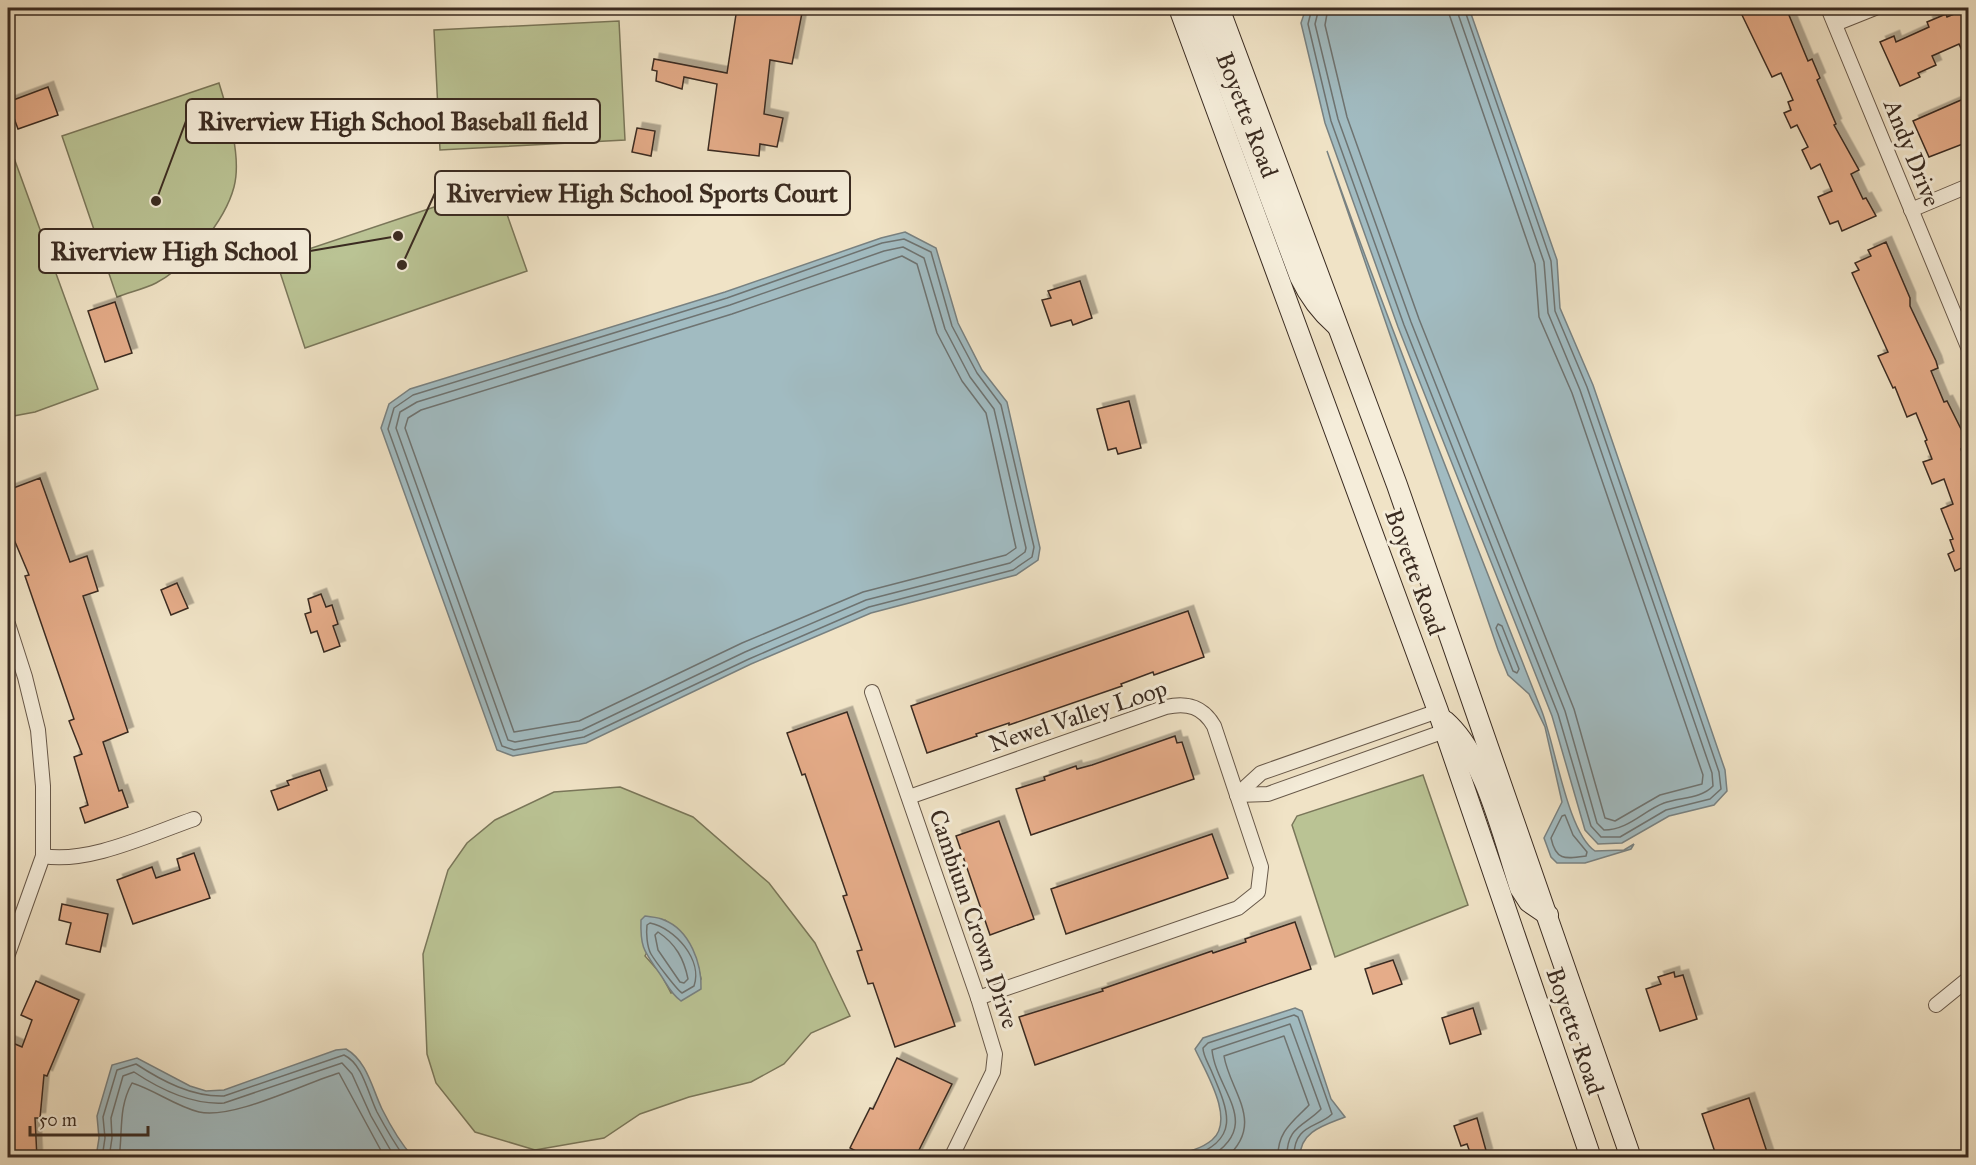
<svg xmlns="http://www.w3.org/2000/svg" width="1976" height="1165" viewBox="0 0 1976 1165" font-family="'IM FELL Great Primer',serif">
<defs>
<filter id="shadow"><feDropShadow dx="5.5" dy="-5.5" stdDeviation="0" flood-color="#0004"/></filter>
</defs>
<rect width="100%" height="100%" fill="#f0e3c6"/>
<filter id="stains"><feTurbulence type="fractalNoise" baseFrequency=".00333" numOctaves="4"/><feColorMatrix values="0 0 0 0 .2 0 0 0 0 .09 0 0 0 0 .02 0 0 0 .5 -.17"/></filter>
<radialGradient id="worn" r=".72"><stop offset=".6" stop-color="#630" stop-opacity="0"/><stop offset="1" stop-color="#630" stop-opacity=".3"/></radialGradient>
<g fill="#bac394" stroke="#7a775a" stroke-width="1.5" fill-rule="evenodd">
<polygon points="619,21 625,140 440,150 434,30"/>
<path d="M219,83C228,112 242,157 234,187C225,221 187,267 156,283C144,289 130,292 117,297L62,136Z"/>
<polygon points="8,154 14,158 98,389 35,412 8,417"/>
<polygon points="497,186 527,271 305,348 276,260"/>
<polygon points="1423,775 1468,905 1335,957 1292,825 1297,816"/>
<path d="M620,787L693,817L769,883L815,943L850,1016L811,1033L784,1064L751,1082L689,1097L640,1114L604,1138L535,1150L475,1132L436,1083L427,1054L423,954L448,870L467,843L495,820L554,792ZM665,920C686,936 696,952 701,979L671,993L661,974L645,956Z"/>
</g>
<g fill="#a1bbc1" stroke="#788181" stroke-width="1.5">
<polygon points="1306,8 1469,8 1557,260 1560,308 1593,385 1725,770 1727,791 1714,805 1669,816 1622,843 1598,844 1585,830 1552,716 1398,327 1325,123 1301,23"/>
<path d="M1327,151C1394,339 1468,524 1541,709C1555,743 1567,832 1595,851L1624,850L1634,844L1631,849L1585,863H1557L1551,857L1544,838L1562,802L1545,727L1529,694L1508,675L1498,650Z"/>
<polygon points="905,232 936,248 958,323 982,370 1007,402 1040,548 1038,560 1016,575 871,613 751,664 586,743 513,756 497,750 381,428 389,404 410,389 725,292 881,238"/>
<path d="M645,916C651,917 659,917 664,920C690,930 702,964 701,989L681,1001C670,993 667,984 660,974C645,952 640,949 641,920Z"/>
<path d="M1295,1008L1302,1011L1331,1099L1345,1117C1325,1125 1300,1131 1300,1157H1168C1183,1153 1200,1150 1212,1140C1236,1120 1205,1071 1195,1049L1203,1038Z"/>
<path d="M346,1049C367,1061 372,1088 382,1109C390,1125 401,1144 413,1157H96L99,1138L97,1116L112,1065L137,1058L190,1086L206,1091L224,1090L336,1050Z"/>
</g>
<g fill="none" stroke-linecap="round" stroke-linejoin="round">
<g stroke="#6e7371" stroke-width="1.5">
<polyline points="1312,8 1308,24 1331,121 1404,325 1558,714 1591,826 1601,837 1620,837 1666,810 1710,799 1721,789 1719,772 1587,387 1555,311 1551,261 1464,8"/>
<path d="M1319,8L1315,24L1338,119L1411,322L1565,711L1597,823L1604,830C1628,830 1643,811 1664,803C1680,797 1701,799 1713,786L1712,773L1580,390L1548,313L1544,262L1456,8"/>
<polyline points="1328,8 1325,25 1347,117 1419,319 1574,709 1605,818 1615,821 1660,795 1702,784 1703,775 1572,393 1539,317 1535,264 1447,8"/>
<polygon points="904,239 931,252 952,326 977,373 1001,405 1034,547 1032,557 1013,570 869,607 749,659 584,737 514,750 502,746 388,429 394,408 413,395 727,298 882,243"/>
<polygon points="903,247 924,258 945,329 970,377 994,409 1026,548 1025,552 1010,563 866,600 745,652 582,730 515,742 508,740 396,428 400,412 417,402 730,305 884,251"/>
<polygon points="902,256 917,264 937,333 962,381 986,413 1016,548 1006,555 863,592 742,643 579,721 514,732 405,428 408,418 421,410 732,314"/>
<polygon points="1498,624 1502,626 1519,669 1517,673 1513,671 1496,628"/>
<path d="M1565,815L1573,835L1587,852L1586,856C1565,859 1556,861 1551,838L1562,816Z"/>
<path d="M650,923C675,928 703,960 694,986L682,993C677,990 655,961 651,954C647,947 646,933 647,925Z"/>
<path d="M658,932C676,944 684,959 688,979L684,983L680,982L658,950L655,935Z"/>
<path d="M102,1158L105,1138L103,1117L117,1070L136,1064C162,1081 192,1097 224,1096L344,1055C363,1064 368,1094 377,1112C385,1127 395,1144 405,1158"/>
<path d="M109,1158L112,1138L111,1118L123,1076L134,1072C161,1090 192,1105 224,1103L342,1063L352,1074L371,1116L395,1158"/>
<path d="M119,1158C123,1131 118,1108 132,1083C155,1090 175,1106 199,1112C232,1120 305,1083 339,1073L385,1158"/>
<path d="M1188,1158C1242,1140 1229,1112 1211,1070C1208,1063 1203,1055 1203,1048L1208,1043L1294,1015L1298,1017L1332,1114C1318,1128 1293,1124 1294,1158"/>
<path d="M1208,1158C1265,1125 1216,1091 1212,1050L1290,1024L1321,1109C1305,1126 1286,1126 1287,1158"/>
<path d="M1226,1158C1266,1123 1230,1092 1224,1056L1284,1036L1309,1105C1294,1121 1277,1131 1278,1158"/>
</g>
</g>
<g fill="#e5ac89" stroke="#3a2b21" stroke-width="1.5" filter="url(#shadow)">
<polygon points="737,8 803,8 792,64 770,60 764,114 783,118 777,147 760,144 759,156 708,150 717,84 684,77 682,89 656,81 657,71 652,70 654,59 727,73"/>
<polygon points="1753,8 1786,8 1808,61 1812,59 1820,78 1817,80 1836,124 1834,125 1859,170 1851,174 1863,199 1866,198 1876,216 1842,231 1838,221 1830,224 1818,197 1832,191 1820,164 1811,169 1802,150 1808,147 1797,125 1791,128 1784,113 1791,110 1788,102 1793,100 1781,73 1772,77 1741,13"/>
<polygon points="1968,11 1968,64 1959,44 1932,56 1936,65 1918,73 1920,77 1900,86 1880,42 1894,36 1896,42 1929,27 1927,22 1946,14 1947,17 1959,12 1961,15"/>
<polygon points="48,87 58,115 18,129 8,102"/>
<polygon points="1968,97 1968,142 1929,157 1913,121"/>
<polygon points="637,128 655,131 651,156 632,152"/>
<polygon points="1886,242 1910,298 1910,306 1936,361 1938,368 1931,371 1944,402 1947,401 1966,439 1967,447 1961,449 1968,471 1968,565 1955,571 1948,554 1954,551 1950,540 1953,539 1941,509 1953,504 1944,479 1932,484 1923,462 1932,459 1925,441 1927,440 1916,413 1907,417 1895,387 1893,388 1878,356 1888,352 1852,273 1859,270 1855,263 1871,256 1868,250"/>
<polygon points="1080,281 1092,318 1073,325 1071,320 1051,326 1042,300 1051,298 1048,291"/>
<polygon points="115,302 132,353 105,362 88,311"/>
<polygon points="1129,401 1141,448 1118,454 1116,448 1108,450 1097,409"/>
<polygon points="40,478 70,562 87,556 98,591 83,596 128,732 103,742 119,791 122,790 128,807 85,823 80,808 88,805 74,757 82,754 69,721 74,719 25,576 29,575 10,530 8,531 8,490"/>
<polygon points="177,583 188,608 171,615 161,590"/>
<polygon points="321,594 326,607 332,605 338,624 333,626 340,646 324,652 317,631 311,633 305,614 311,612 308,599"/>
<polygon points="1188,611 1204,657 1154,675 1153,672 1121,684 1122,686 1009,725 1009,723 976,734 977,736 927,753 911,706"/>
<polygon points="847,712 955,1026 895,1047 873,983 868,984 857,951 862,950 843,896 847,895 805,774 802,775 787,733"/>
<polygon points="1175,736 1177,743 1182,742 1194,779 1031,835 1016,789 1045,780 1044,777 1076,766 1077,769 1092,765"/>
<polygon points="320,770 327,790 278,810 271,791 289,785 287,781"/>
<polygon points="999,821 1034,919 990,935 956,836"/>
<polygon points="1212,834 1228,878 1066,934 1051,889"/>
<polygon points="194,853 210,898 133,924 117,880 152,867 156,878 180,870 177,859"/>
<polygon points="62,904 108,914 100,952 66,944 71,923 59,920"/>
<polygon points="1295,922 1311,969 1035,1065 1019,1017 1103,991 1102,989 1212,951 1213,953 1246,942 1245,939"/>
<polygon points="1393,960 1402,984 1373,994 1365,969"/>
<polygon points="1674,972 1675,977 1683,975 1697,1019 1660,1031 1646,989 1661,984 1658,977"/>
<polygon points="36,981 79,1000 47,1076 44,1075 40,1118 35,1118 37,1158 8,1158 8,1041 22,1047 32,1020 21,1015"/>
<polygon points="1473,1008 1481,1034 1450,1044 1442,1018"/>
<polygon points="897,1058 952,1084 915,1158 869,1158 850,1148 870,1108 873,1109"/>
<polygon points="1749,1098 1769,1158 1717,1158 1702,1114"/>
<polygon points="1477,1118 1487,1154 1472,1158 1467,1144 1461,1146 1454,1126"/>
</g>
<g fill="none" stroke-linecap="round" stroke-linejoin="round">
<g stroke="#68594a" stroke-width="16">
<g id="street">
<polyline points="1828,8 1968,347"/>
<polyline points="1835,24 1875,8"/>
<polyline points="1911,210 1968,186"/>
<polyline points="8,624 25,677 38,730 43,786 43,856 8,954"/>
<polyline points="872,692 978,998 995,1054 993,1072 951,1158"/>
<polyline points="1237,795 1261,773 1438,711"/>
<polyline points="1237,795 1268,794 1445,731"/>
<path d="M909,797L1166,707C1188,702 1203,707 1214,726L1261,867L1258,892L1238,908L978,998"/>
<path d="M43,856C89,864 150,834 194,819"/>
<polyline points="1936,1005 1968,979"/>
</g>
</g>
<g stroke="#3a2b21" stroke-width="22">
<g id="secondary">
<polyline points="1179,8 1438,711 1591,1158"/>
<polyline points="1219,8 1397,485 1631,1158"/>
<path d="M1181,11L1195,12L1205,23L1300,277C1309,296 1320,311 1336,325"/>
<path d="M1445,721C1485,756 1503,837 1520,888L1529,902L1548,915"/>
</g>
</g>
<use href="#street" stroke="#f5edda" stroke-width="14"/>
<use href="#secondary" stroke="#f5edda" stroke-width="20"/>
</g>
<g text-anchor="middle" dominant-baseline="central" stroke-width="6" stroke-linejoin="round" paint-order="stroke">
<g font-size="24" fill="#3a2b21" stroke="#f5edda">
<text transform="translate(1247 115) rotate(69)">Boyette Road</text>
<text transform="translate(1912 153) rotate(68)">Andy Drive</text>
<text transform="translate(1415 572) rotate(70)">Boyette Road</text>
<text transform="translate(1078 716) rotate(-18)">Newel Valley Loop</text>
<text transform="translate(974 919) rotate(71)">Cambium Crown Drive</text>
<text transform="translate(1575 1031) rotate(71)">Boyette Road</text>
</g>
</g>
<path fill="none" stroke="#3a2b21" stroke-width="2" d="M156 201L186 121M402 265L435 193M398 236L310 251"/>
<g fill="#3a2b21" stroke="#f5edda" stroke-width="2">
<circle cx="156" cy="201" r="6"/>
<circle cx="402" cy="265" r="6"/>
<circle cx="398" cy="236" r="6"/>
</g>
<g fill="#f5edda" stroke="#3a2b21" stroke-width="2">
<rect x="186" y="99" width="414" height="44" rx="6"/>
<rect x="435" y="171" width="415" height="44" rx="6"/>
<rect x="39" y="229" width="271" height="44" rx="6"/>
</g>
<g font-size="26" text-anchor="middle" font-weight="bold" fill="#3a2b21">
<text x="393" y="130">Riverview High School Baseball field</text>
<text x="642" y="202">Riverview High School Sports Court</text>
<text x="174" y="260">Riverview High School</text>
</g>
<rect width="1976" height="1165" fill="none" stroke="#f0e3c6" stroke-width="30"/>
<rect x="9" y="9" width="1958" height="1147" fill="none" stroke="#3a2b21" stroke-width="3"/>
<rect x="15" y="15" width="1946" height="1135" fill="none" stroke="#3a2b21" stroke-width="1.5"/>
<path d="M30 1126v9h118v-9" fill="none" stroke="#3a2b21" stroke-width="3"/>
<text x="39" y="1126" font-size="18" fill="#3a2b21" stroke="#f5edda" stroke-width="4.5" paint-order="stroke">50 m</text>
<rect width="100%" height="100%" filter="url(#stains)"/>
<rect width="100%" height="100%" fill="url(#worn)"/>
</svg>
